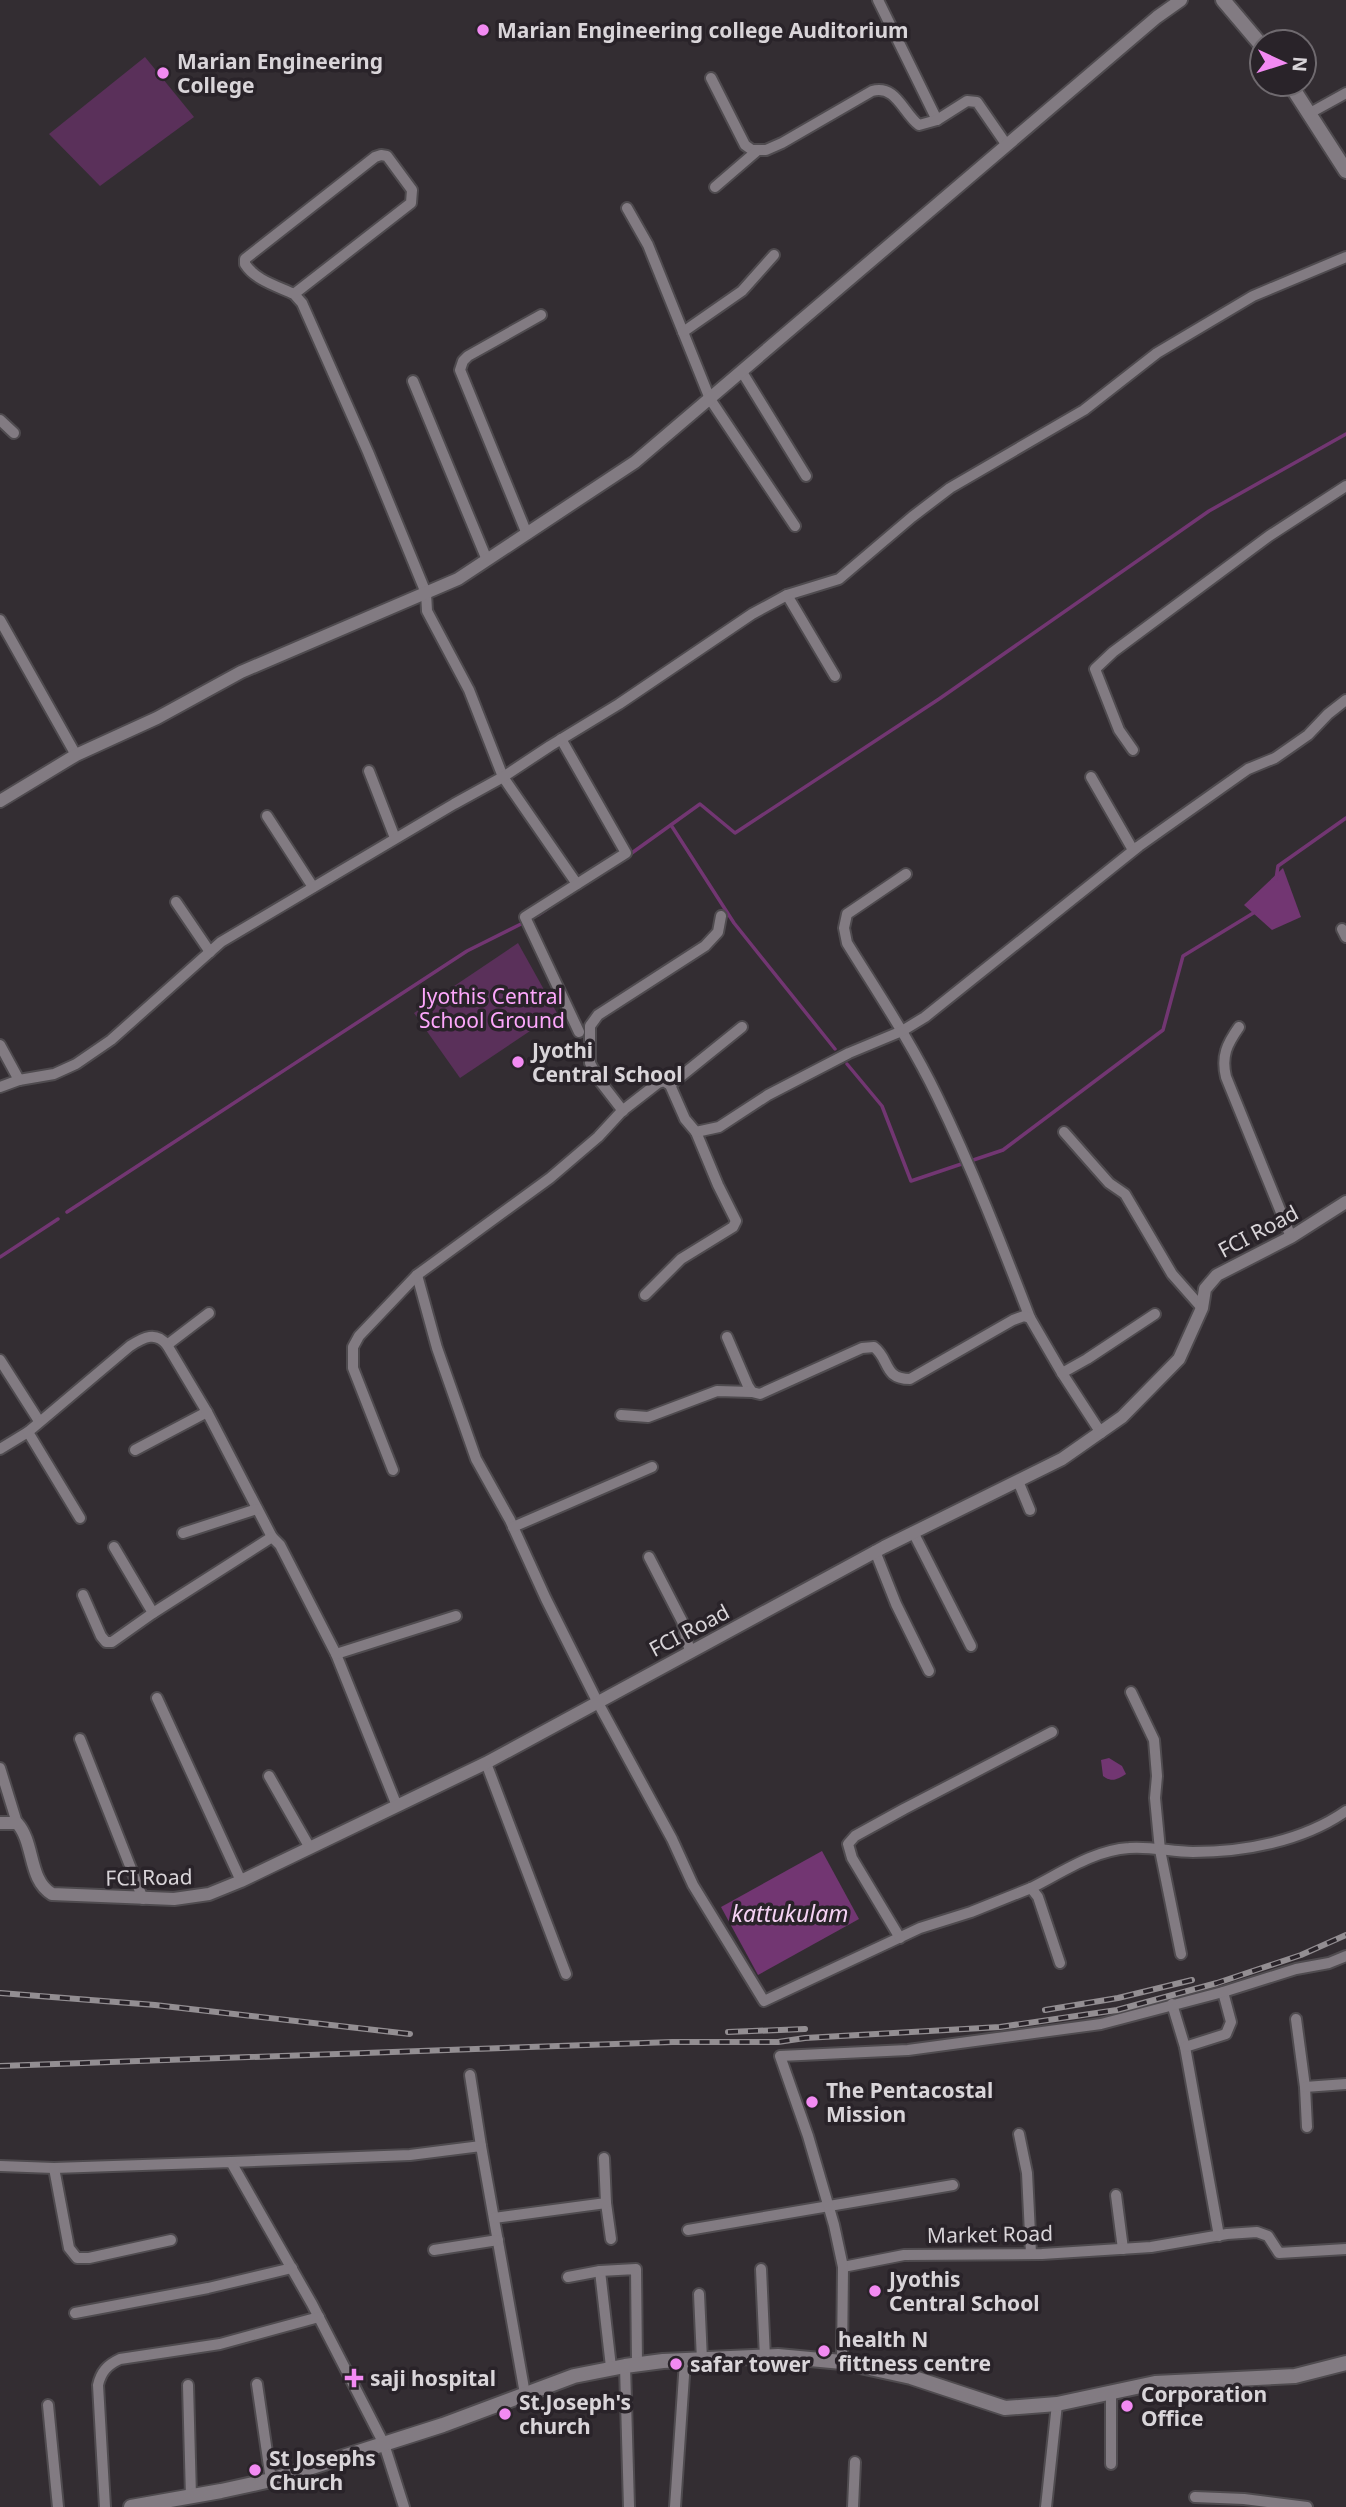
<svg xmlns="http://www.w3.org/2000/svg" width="1346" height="2507" viewBox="0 0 1346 2507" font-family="'Noto Sans',sans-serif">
<rect width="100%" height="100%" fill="#332d32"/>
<g fill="#5a305a">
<polygon points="145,57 194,117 100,186 49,134"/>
<polygon points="518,943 557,1013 460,1078 414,1013"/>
</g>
<g fill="#723672">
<polygon points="1283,868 1301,917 1272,930 1244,905"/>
<path d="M1109,1758L1122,1766L1126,1774C1118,1779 1112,1783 1103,1776L1101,1760Z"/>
<polygon points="822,1851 859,1919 758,1975 721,1907"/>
</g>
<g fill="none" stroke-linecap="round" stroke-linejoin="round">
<g stroke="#723672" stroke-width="3.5">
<polyline points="671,825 734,923 835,1049"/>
<polyline points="629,855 700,804 735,833 939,699 1209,511 1346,434"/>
<polyline points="1276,879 1278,866 1346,818"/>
<polyline points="538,915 547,909"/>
<polyline points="847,1064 882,1106 911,1181 1003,1150 1163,1030 1183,956 1255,912"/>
<polyline points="67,1212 467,951 521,924"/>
<polyline points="0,1257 58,1219"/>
</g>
<g stroke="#4f4b4f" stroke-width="14">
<g id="minor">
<polyline points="878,0 937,120"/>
<path d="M711,78L745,145L752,150H766L782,143L872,91C896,84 903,113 919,125L937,120L967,101L977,102L1006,144"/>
<polyline points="1310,113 1346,93"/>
<polyline points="715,187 758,150"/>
<polyline points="627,208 648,245 710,399 795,526"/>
<path d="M294,294C277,286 255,280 245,264V259L375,157L381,155L387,156L412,190L411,203L294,294L302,303L368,452L426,593L427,611L469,690L503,777L577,884"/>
<polyline points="683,332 742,291 774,255"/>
<polyline points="742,372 806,476"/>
<polyline points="413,381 487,560"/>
<polyline points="0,420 14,433"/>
<polyline points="527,534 460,370 463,361 468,356 541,315"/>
<polyline points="787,595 835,676"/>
<polyline points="0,620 76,755"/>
<polyline points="561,739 626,853 525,917 579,1032"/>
<polyline points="1133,750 1119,730 1095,669 1113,652 1269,536 1346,486"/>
<polyline points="369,771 395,838"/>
<polyline points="1091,777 1133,850"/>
<polyline points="267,816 313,887"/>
<path d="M906,874L847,914L844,928L847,943C878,993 911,1042 937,1096C972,1168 1001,1243 1030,1318"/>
<polyline points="176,902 210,952"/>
<polyline points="1342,929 1346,937"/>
<path d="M1239,1027C1227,1044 1221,1056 1226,1077L1291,1237"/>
<polyline points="0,1045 19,1080"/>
<polyline points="670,1085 742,1027"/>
<polyline points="0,1087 19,1080 54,1074 76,1064 111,1040 221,942 454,804 503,777 550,746 619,704 752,614 787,595 839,579 912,517 950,488 1084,410 1157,353 1253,296 1346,257"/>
<polyline points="623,1111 599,1080 590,1063 590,1026 598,1015 705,946 718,932 721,916"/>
<polyline points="1064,1132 1109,1183 1125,1194 1172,1274 1202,1308"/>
<polyline points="417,1275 437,1348 476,1459 510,1520 546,1599 597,1701 672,1839 693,1885 764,2001 920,1928 971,1912 1031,1888 1038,1897 1060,1963"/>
<polyline points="645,1295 681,1259 733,1227 736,1221 718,1185 696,1132"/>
<path d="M727,1337L748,1386L752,1392L760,1394L862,1348L874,1347C890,1359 883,1379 910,1379L1013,1320L1024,1316L1030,1318L1062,1373L1101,1433"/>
<polyline points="167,1345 209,1313"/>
<polyline points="0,1360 39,1421"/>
<polyline points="1062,1373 1087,1359 1155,1314"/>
<polyline points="621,1415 648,1417 717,1391 752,1392"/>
<polyline points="0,1449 28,1432"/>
<polyline points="135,1450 207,1412"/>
<polyline points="393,1470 353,1368 353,1347 359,1336 417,1275 550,1178 598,1137 622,1111 658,1083 664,1081 670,1085 685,1119 696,1132 719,1127 768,1095 849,1053 902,1031 925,1017 1139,846 1248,769 1275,758 1308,735 1328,714 1346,700"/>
<polyline points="1018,1481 1030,1510"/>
<path d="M80,1518L28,1432L130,1346C144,1337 156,1331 167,1345L207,1412L272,1537L280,1545L336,1654L397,1806"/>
<polyline points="513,1527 652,1467"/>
<polyline points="913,1532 971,1646"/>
<polyline points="183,1533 257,1509"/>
<polyline points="114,1547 153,1613"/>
<polyline points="875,1551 896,1604 929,1671"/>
<polyline points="649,1557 682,1621 690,1652"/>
<polyline points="83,1595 101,1636 106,1642 112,1642 153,1613 272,1537"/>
<polyline points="336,1654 456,1616"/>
<polyline points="1131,1692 1154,1740 1157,1776 1155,1798 1160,1850 1181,1954"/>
<polyline points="157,1698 241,1881"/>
<polyline points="80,1739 143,1899"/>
<polyline points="486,1763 566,1974"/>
<polyline points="0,1768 17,1823"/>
<polyline points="269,1776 310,1848"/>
<path d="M1031,1888C1061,1873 1094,1850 1129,1848C1150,1846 1172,1852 1193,1852C1245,1852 1303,1841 1346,1811"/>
<polyline points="900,1938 852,1858 848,1844 855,1836 904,1809 1052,1732"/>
<polyline points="1172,2004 1185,2047 1219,2236"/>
<polyline points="1296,2019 1305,2087 1307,2127"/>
<polyline points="1185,2047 1226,2034 1231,2022 1223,1992"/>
<polyline points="470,2075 481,2146"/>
<polyline points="1305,2087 1346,2084"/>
<polyline points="1019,2134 1027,2173 1031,2254"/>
<polyline points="231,2162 410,2155 481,2146 525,2394"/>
<polyline points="0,2166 54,2168 231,2162 312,2304 384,2444 404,2507"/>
<polyline points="54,2168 69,2248 77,2258 89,2258 171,2240"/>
<polyline points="1116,2195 1123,2249"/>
<polyline points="606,2203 611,2239"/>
<polyline points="494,2218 606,2203 604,2158"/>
<polyline points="688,2230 953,2185"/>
<polyline points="434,2250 498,2240"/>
<polyline points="843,2267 904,2255 1042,2254 1151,2247 1227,2234 1257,2232 1268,2236 1279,2253 1346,2249"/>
<polyline points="761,2269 765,2358"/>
<polyline points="600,2271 611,2367"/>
<polyline points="568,2277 600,2271 636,2269 637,2364"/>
<polyline points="699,2294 702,2360"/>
<polyline points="75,2313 208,2288 292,2268"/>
<polyline points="842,2362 843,2267 834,2225 808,2136 780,2056 908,2050 1101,2024 1223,1992 1296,1969 1329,1963 1346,1956"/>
<polyline points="625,2366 629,2507"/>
<polyline points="257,2384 271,2480"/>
<polyline points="188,2385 191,2497"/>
<polyline points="1111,2392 1111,2464"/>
<polyline points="48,2405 58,2507"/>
<polyline points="1195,2497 1244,2499 1307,2507"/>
<path d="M105,2507L98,2385C101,2372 107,2365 120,2359L220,2344L319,2317"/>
<polyline points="675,2507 685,2361"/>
<polyline points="853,2507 855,2462"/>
<polyline points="1046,2507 1057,2404"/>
</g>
</g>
<g stroke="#4f4b4f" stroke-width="16">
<g id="tertiary">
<polyline points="0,801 76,755 157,718 241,672 458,579 635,462 1157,17 1181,0"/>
<path d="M0,1823H17C35,1843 28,1880 52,1894L174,1899L209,1894L241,1881L486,1763L884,1547L1062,1459L1122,1417L1179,1359L1202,1308L1205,1289L1217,1275L1291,1237L1346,1202"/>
</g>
</g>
<g stroke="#4f4b4f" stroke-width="18">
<g id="secondary">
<polyline points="1223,0 1262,46"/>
<polyline points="1290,84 1346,171"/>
<polyline points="131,2507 221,2491 271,2480 443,2425 574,2376 625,2366 663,2361 778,2356 842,2362 911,2377 1005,2408 1057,2404 1155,2383 1295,2376 1346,2363"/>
</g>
</g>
<use href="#minor" stroke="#827b82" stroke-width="10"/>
<use href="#tertiary" stroke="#827b82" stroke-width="12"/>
<use href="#secondary" stroke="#827b82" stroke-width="14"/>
<g stroke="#938e92" stroke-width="6">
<g id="rail">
<polyline points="0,1993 155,2005 410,2034"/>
<polyline points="1045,2010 1118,1998 1192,1980"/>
<polyline points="728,2032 805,2029"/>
<polyline points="0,2066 672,2042 778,2042 805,2038 1000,2027 1117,2010 1217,1983 1301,1955 1346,1935"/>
</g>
</g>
<use href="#rail" stroke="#292329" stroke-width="3.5" stroke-dasharray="10" stroke-linecap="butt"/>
</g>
<g fill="#f28af2" stroke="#292329" stroke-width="2.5">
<circle cx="483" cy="30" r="7"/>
<circle cx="163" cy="73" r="7"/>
<circle cx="518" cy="1062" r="7"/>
<circle cx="812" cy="2102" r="7"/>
<circle cx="875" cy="2291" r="7"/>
<circle cx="824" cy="2351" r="7"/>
<circle cx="676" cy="2364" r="7"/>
<path d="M350.5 2367.5h7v7h7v7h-7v7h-7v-7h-7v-7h7z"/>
<circle cx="1127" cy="2406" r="7"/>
<circle cx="505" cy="2414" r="7"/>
<circle cx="255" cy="2470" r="7"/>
</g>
<g text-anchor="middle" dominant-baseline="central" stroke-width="7" stroke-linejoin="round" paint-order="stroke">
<g font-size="21" font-weight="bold" fill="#d9d5d9" stroke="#292329" text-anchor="start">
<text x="497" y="30">Marian Engineering college Auditorium</text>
<text x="177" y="61">Marian Engineering<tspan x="177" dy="24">College</tspan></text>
<text x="532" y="1050">Jyothi<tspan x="532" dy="24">Central School</tspan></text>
<text x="826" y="2090">The Pentacostal<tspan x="826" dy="24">Mission</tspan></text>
<text x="889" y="2279">Jyothis<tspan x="889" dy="24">Central School</tspan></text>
<text x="838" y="2339">health N<tspan x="838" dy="24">fittness centre</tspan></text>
<text x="690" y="2364">safar tower</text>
<text x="370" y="2378">saji hospital</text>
<text x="1141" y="2394">Corporation<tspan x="1141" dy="24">Office</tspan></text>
<text x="519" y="2402">St.Joseph's<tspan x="519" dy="24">church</tspan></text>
<text x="269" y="2458">St Josephs<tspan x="269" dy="24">Church</tspan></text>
</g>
<g font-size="21" fill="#fda7fc" stroke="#292329">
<text x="492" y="996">Jyothis Central<tspan x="492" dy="24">School Ground</tspan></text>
</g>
<g font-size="21" fill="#d9d5d9" stroke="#292329">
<text transform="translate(1258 1231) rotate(-28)">FCI Road</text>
<text transform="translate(689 1630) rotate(-28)">FCI Road</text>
<text transform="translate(149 1877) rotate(-1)">FCI Road</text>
<text transform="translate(990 2234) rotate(-1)">Market Road</text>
</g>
<g font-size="23" font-style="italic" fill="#f5d2f4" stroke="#292329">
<text x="790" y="1913">kattukulam</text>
</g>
</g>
<g transform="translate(1283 63) rotate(94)"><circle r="33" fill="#292329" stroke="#6f6a6f" stroke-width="2"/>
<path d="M0-5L12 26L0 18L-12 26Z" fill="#f28af2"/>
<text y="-10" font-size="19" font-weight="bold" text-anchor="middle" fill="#d9d5d9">N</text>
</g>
</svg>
